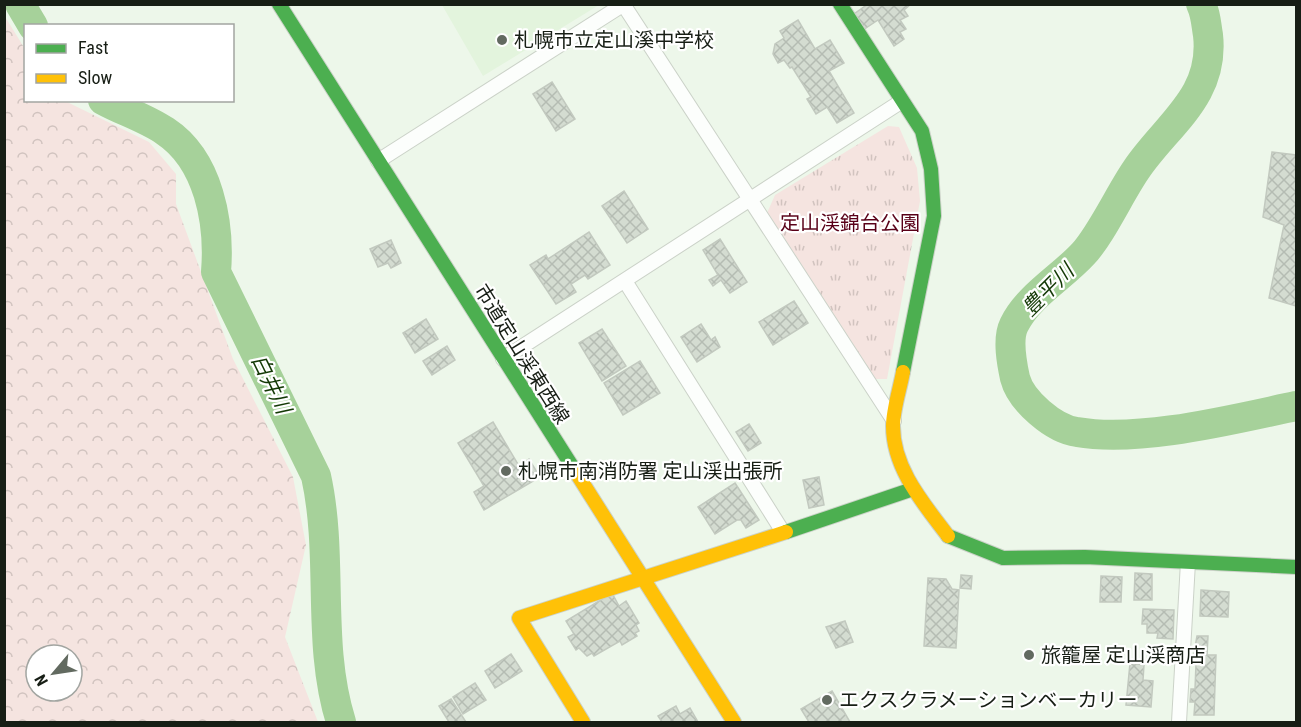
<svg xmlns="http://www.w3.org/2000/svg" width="1301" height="727" viewBox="0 0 1301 727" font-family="'Roboto Condensed','Noto Sans JP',sans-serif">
<defs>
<pattern id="grass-tufts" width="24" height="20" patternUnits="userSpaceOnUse" patternTransform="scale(1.5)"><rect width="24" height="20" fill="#f5e4e0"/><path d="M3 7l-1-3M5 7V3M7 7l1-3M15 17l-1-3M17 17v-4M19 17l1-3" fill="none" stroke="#d1c3bf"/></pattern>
<pattern id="forest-crowns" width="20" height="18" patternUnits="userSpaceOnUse" patternTransform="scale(1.5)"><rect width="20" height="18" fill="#f5e4e0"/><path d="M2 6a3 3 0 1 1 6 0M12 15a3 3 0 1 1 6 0" fill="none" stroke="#d1c3bf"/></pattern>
<pattern id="building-cross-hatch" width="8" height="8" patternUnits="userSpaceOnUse" patternTransform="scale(1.5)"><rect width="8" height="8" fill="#d4dcd1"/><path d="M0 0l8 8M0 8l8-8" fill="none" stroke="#b5bcb3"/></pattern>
</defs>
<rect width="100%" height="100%" fill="#edf7ea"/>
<polygon fill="#e3f4dd" points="442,5 599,5 483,76"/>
<polygon fill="url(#grass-tufts)" points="888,126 899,127 917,168 920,201 887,379 873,379 767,213 775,195"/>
<path fill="url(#forest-crowns)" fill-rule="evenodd" d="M4,15L25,49L26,100L65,101L149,142L176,174V204L233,359L293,477L306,545L285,637L318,722H5ZM36,655H72V691H36Z"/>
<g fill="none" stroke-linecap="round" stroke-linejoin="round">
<g stroke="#a6d19a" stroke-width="30">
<polyline points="20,4 33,26"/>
<path d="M1201,4C1206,14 1206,24 1208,35C1215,97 1166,125 1136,170C1120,193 1101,235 1083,254C1062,277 1028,296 1014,325C1007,339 1012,364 1015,378C1021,401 1054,429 1077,432C1140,443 1234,419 1296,406"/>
<path d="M103,100C123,111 146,118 165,131C209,160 220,223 216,272L316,476C334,557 316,643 341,722"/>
</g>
</g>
<g fill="url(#building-cross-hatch)" stroke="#c2c9bf" stroke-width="1.5">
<polygon points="868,4 911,4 904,10 908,16 900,20 906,29 900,32 904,39 894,46 878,20 863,30 854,14"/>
<polygon points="798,20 815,49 830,40 844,63 829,71 854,113 837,123 827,107 816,114 807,99 811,97 792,67 790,68 784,60 778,63 773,54 775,44 784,38 780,31"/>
<polygon points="552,82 575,119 556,131 533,94"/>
<polygon points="1272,152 1296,155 1296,306 1269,298 1284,225 1263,217"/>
<polygon points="624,191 648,229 627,243 602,206"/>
<polygon points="589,232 610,265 588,279 585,275 571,284 576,292 556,304 530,265 546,255 548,259"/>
<polygon points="720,239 747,282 730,293 721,280 713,286 709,280 718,275 703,250"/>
<polygon points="391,240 401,263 391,268 388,263 378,267 370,249"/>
<polygon points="794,301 808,323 773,345 759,322"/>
<polygon points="426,319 438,339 415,353 403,333"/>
<polygon points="701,324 711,340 715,337 720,347 697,362 681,337"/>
<polygon points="602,329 626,366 602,381 579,343"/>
<polygon points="447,346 455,360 432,375 423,361"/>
<polygon points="640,361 660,393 623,415 604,383"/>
<polygon points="493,422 519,466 529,459 540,477 484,510 474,492 484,486 458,443"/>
<polygon points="749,424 761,443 748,451 736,432"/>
<polygon points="819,477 824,505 809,508 803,480"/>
<polygon points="735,483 759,520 746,528 741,520 737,520 715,534 698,507"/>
<polygon points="1135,573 1152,574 1152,600 1134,600"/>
<polygon points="961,575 972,576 971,589 960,588"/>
<polygon points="1101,576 1122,577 1121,602 1100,602"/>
<polygon points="928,578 946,579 952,589 959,590 956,648 924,646"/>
<polygon points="1201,590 1229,592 1228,617 1200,616"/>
<polygon points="612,593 619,606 626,601 639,623 636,625 639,631 635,633 637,636 622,645 620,641 594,656 592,653 587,656 579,648 576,650 568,637 574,634 566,621"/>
<polygon points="1143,609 1174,610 1173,639 1157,638 1158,633 1147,633 1147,624 1142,624"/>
<polygon points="845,621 853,642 836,648 826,627"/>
<polygon points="1197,636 1208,636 1207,655 1216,655 1214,715 1194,715 1195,702 1190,702 1191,689 1195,689 1196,664 1192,664"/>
<polygon points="511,654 522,671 495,688 485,671"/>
<polygon points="1130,663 1144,665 1143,680 1153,681 1151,707 1126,705"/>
<polygon points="475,683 486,700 463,714 453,697"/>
<polygon points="832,691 850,722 809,722 801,709"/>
<polygon points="451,699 466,722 449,722 439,706"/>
<polygon points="676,706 680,714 690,708 698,722 662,722 658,716"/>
</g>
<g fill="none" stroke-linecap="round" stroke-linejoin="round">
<g stroke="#cbd2c8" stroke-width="16">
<g id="street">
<polyline points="623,4 894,421"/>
<polyline points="378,161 624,4"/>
<polyline points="625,281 783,532"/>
<polyline points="503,359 902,101"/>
<polyline points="1179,722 1188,562"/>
</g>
</g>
<g stroke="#cbd2c8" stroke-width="16">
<g id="fast">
<polyline points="279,4 577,474"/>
<polyline points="840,4 922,131 931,169 934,216 903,372"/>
<polyline points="786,532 913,489"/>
<polyline points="948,536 1003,558 1085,557 1296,567"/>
</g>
</g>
<g stroke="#cbd2c8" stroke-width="16">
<g id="slow">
<path d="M903,372C900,389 893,409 893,426C893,469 924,504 948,536"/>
<polyline points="577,474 734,722"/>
<polyline points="583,722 519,618 786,532"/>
</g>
</g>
<use href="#street" stroke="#fcfefc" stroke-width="14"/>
<use href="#fast" stroke="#4caf50" stroke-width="14"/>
<use href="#slow" stroke="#ffc107" stroke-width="14"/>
</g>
<g fill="#626a60" stroke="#fff" stroke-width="2">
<circle cx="502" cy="40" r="6"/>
<circle cx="506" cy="471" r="6"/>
<circle cx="1029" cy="655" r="6"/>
<circle cx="827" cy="700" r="6"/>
</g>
<g text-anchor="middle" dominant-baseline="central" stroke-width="4.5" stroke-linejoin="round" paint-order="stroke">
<g font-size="20" fill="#171e15" stroke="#fff" text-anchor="start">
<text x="514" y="40">札幌市立定山溪中学校</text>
<text x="518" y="471">札幌市南消防署 定山渓出張所</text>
<text x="1041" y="655">旅籠屋 定山渓商店</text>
<text x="839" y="700">エクスクラメーションベーカリー</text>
</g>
<g font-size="20" fill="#590018" stroke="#fff">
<text x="850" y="223">定山渓錦台公園</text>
</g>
<g font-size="20" fill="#171e15" stroke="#fff">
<text transform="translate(522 354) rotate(58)">市道定山渓東西線</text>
</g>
<g font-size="21" font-style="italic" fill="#133905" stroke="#fff">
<text transform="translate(1048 290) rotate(-45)">豊平川</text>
<text transform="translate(271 384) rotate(64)">白井川</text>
</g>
</g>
<rect width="1301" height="727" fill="none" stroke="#171e15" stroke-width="12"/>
<rect x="24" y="24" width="210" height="78" fill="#ffffff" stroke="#a2a5a1" stroke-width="1.5"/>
<rect x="36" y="44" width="30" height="9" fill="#4caf50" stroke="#a2a5a1" stroke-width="1.5"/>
<text x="78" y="54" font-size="18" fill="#171e15">Fast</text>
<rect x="36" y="74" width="30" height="9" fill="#ffc107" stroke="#a2a5a1" stroke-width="1.5"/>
<text x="78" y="84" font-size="18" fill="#171e15">Slow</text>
<g transform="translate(54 673) rotate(241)"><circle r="28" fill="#ffffff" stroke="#a2a5a1" stroke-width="1.5"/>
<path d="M0-4.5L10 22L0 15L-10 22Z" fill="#626a60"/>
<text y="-9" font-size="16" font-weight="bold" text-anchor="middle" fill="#171e15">N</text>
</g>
</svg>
